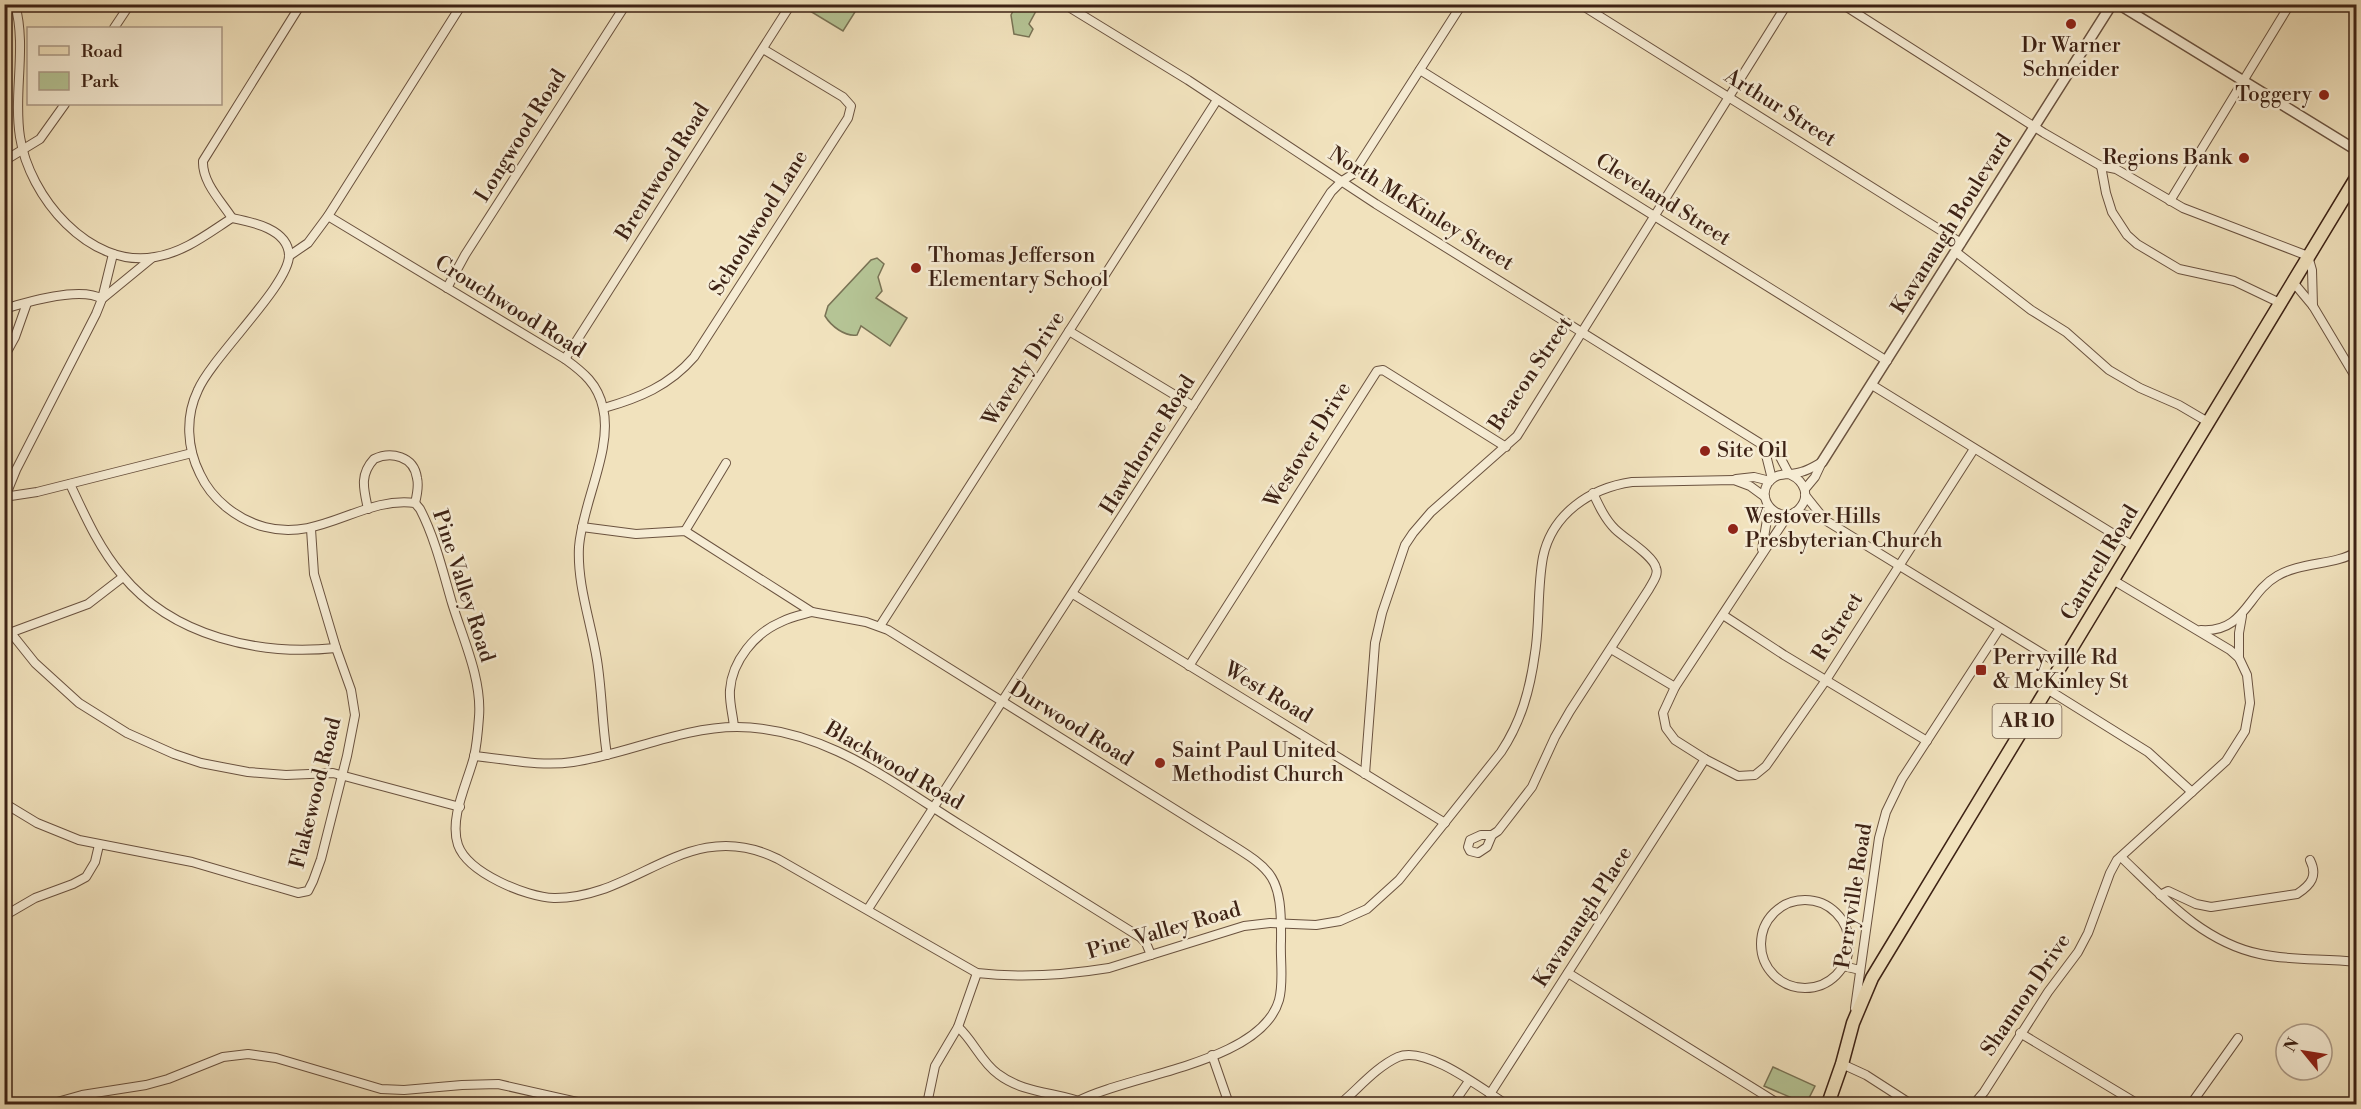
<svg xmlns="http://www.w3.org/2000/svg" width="2361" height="1109" viewBox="0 0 2361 1109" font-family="'Libre Bodoni',serif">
<rect width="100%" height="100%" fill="#f1e2bd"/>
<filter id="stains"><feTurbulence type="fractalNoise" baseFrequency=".00333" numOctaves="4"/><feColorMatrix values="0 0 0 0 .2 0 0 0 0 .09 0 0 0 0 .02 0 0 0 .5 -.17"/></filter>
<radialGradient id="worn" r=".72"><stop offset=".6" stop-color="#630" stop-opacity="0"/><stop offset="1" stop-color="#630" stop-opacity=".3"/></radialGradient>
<g fill="#b5c495" stroke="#797355" stroke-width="1.5">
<polygon points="800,5 844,5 855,12 843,31"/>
<polygon points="1016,5 1026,5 1036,11 1029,24 1033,29 1029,37 1014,34 1011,15"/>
<path d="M877,258L884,264L878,277L882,291L876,298L907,318L890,346L861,326L857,335C845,337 831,326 825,316L828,306L871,260Z"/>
<polygon points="1773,1067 1815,1086 1806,1104 1764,1086"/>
</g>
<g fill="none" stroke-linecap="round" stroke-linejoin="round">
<g stroke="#6a523f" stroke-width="10">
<g id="minor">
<path d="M15,4C27,48 13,93 20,137C29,196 89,269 155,257C185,252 207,234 232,218C252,222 288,229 289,255C290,284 212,357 198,390C185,417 187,448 200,474C212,500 238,520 265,527C321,542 362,496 415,503L420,509C435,538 443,572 452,603C463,639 482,679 479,717C478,731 477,744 474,757C467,784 449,818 458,845C468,873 526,897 554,898C637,899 689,814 778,859L977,973C1021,978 1066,975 1109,968L1244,926L1270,923L1316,925L1340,921L1367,909L1399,880L1501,752C1521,722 1530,690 1535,653C1540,622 1537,589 1543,557C1552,514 1590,488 1632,482L1734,480L1750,486L1765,497"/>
<polyline points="1064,4 1188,80 1376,204 1779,455 1789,474"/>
<polyline points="1580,4 1961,243"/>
<polyline points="1842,4 2044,133 2101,166 2116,169 2183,208 2308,256 2312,270 2313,306"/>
<polyline points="114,28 130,4"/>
<polyline points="1420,70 1887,361"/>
<polyline points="4,161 40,139 65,104"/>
<polyline points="2101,166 2106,193 2112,212 2127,235 2137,244 2179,269 2234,281 2280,303"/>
<polyline points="2170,201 2290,4"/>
<path d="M328,216L565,359C583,372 598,384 603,408C613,449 582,504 579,547C577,585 591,622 597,660C602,691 602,724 607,755"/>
<path d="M232,218C221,201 202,182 203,161L301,4"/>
<polyline points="1956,252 2031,310 2066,332 2109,370 2140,388 2179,405 2208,422"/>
<polyline points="289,256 308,243 328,216 462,4"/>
<polyline points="2293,282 2313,306 2356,378"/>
<polyline points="447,288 465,255 626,4"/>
<path d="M4,309C27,302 81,286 102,299L113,254"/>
<polyline points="1069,331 1193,406"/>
<polyline points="4,357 15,337 27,303"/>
<polyline points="565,359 791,4"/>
<polyline points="1872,385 2133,546"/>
<path d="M604,408C639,398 669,386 694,357L848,118L851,106L843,97L763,49"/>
<polyline points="1761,445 1766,455 1772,479"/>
<path d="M1791,475C1804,481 1811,496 1799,509C1783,526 1755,503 1768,483C1776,471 1790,476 1801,472C1809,470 1815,466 1822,462"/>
<polyline points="1736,479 1754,477 1770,481"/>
<path d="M70,484C85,516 99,548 122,575C173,637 260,656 336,648"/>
<polyline points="1805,489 1815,477 1822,462"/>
<polyline points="1805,495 1825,520"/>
<polyline points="4,497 37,492 192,453"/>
<polyline points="5,497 16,470 96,314 102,299 152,258"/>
<path d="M368,509C364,490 359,475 374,459C391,451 414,456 417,478C419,486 417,495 415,503"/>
<polyline points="1795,512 1825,520 2061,665"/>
<polyline points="1788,515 1675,687 1663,713 1666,728 1675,740 1705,759 1738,776 1755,775 1766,766 1826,680 1974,449"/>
<path d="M582,527L636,534L685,531L812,612L866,622L888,630L1216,835C1272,870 1282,871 1281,941C1280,960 1284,982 1279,1000C1261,1063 1130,1074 1078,1101"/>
<polyline points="685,531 726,463"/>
<polyline points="1762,549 1769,508"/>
<polyline points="1073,594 1445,823"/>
<polyline points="1723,615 1784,655 1927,741"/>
<polyline points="880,626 1217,100"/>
<path d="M2201,630C2245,633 2247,593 2277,576C2300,562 2336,565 2356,552"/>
<polyline points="11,633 35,663 79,703 127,733 174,754 201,763 248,772 286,775 333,773 460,807"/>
<polyline points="4,635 88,604 123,577"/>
<polyline points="1611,649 1675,687"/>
<polyline points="2239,658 2239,633 2242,616"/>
<polyline points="1189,666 1377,371 1383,370 1506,447"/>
<polyline points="2047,689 2148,752 2192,792"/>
<path d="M734,727C733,715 729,702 730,690C732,661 755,633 781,622C790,617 801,615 812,612"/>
<path d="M474,756C507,759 540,767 573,762C628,754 681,727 737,727C825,728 891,782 962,826C1022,863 1081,900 1140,937L1146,943L1151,955"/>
<polyline points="1365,774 1375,643 1382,613 1405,545 1413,533 1431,512 1517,436 1787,4"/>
<polyline points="4,803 37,823 79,840 192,862 298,893 308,891 313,881 321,859 347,756 355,715 351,690 336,648 314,574 311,529"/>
<polygon points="1481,835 1492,835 1487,847 1478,853 1470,851 1468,847 1470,840"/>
<path d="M1492,835L1498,831L1532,787L1555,737L1570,711L1649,589C1652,583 1659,575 1656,568C1653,555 1625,539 1615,529C1605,519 1599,506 1593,493"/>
<path d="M2121,857C2162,896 2202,942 2260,954C2291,961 2325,958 2356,962"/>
<path d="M2160,895L2168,891L2196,904L2211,907L2297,894C2311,885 2318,876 2310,860"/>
<circle cx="1805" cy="944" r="44"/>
<path d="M868,909C1022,670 1178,432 1331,192L1342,181L1353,174L1462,4"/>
<polyline points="4,916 35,898 73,884 86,877 95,862 99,845"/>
<polyline points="1843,966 1860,970"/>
<polyline points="1568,973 1779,1104"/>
<polyline points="1855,1008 1879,838 1886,812 1902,779 2000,628"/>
<path d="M958,1027C973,1040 981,1062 998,1074C1024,1094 1058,1092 1087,1104"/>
<polyline points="2020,1033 2138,1104"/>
<polyline points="1212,1055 1229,1104"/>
<polyline points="1842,1064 1866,1075 1911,1104"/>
<polyline points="1490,1094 1705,759"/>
<polyline points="50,1104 82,1095 146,1085 168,1079 223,1057 248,1054 276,1058 381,1089 404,1090 462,1085 498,1084 586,1104"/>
<polyline points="927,1104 935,1066 958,1027 977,973"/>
<path d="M1340,1104C1358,1089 1376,1067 1398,1057C1426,1045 1482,1089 1506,1104"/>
<polyline points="1453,1104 1469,1081"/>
<polyline points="1974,1104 1984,1092 2048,992 2078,952 2088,933 2110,873 2117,860 2226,761 2245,731 2250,703 2247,675 2239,658 2230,650 2113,580"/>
<polyline points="2191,1104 2238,1038"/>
</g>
</g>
<g stroke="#6a523f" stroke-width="12">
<g id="tertiary">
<polyline points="2118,4 2356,150"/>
<polyline points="1822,462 2112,4"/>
</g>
</g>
<g stroke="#3d2215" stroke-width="15">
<polyline id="primary" points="1828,1104 1842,1064 1853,1023 1872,978 2356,178"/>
</g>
<use href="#minor" stroke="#f6ecd4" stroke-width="8"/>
<use href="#tertiary" stroke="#f6ecd4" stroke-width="9"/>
<use href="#primary" stroke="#f1e2bd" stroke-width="12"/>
</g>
<g fill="#8f2418" stroke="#f6ecd4" stroke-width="2">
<circle cx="2071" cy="24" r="6"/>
<circle cx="2324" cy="95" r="6"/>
<circle cx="2244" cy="158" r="6"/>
<circle cx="916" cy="268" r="6"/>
<circle cx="1705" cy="451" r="6"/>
<circle cx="1733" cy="529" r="6"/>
<rect x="1975" y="664" width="12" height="12" rx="3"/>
<circle cx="1160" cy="763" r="6"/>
</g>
<g text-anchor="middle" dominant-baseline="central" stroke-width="5" stroke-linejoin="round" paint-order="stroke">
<rect fill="#f6ecd4" stroke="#745f4e" stroke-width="1.5" x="1992.5" y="704" width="69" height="34" rx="4.5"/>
<g font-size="20" font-weight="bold" fill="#3d2215">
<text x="2027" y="721">AR 10</text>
</g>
<g font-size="21" fill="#3d2215" stroke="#f6ecd4" text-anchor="start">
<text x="2071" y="46" text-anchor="middle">Dr Warner<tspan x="2071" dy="24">Schneider</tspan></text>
<text x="2312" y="95" text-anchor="end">Toggery</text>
<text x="2232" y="158" text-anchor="end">Regions Bank</text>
<text x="928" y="256">Thomas Jefferson<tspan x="928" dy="24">Elementary School</tspan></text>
<text x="1717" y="451">Site Oil</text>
<text x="1745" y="517">Westover Hills<tspan x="1745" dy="24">Presbyterian Church</tspan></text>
<text x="1993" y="658">Perryville Rd<tspan x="1993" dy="24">&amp; McKinley St</tspan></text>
<text x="1172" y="751">Saint Paul United<tspan x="1172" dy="24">Methodist Church</tspan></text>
</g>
<g font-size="21" fill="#3d2215" stroke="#f6ecd4">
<text transform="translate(1780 108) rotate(32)">Arthur Street</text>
<text transform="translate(521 136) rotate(-58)">Longwood Road</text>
<text transform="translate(663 172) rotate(-58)">Brentwood Road</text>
<text transform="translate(1663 200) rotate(32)">Cleveland Street</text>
<text transform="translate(1421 209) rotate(32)">North McKinley Street</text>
<text transform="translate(759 223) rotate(-58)">Schoolwood Lane</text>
<text transform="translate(1952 224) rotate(-58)">Kavanaugh Boulevard</text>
<text transform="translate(510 307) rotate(32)">Crouchwood Road</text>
<text transform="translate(1024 369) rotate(-57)">Waverly Drive</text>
<text transform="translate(1531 374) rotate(-56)">Beacon Street</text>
<text transform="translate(1148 445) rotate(-58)">Hawthorne Road</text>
<text transform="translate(1308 445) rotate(-58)">Westover Drive</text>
<text transform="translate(2100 563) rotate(-59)">Cantrell Road</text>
<text transform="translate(463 586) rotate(72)">Pine Valley Road</text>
<text transform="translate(1838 627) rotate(-58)">R Street</text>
<text transform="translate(1268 693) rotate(31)">West Road</text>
<text transform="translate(1071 724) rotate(32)">Durwood Road</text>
<text transform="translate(894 766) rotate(30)">Blackwood Road</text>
<text transform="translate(316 793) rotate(-76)">Flakewood Road</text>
<text transform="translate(1854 896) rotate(-81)">Perryville Road</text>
<text transform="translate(1583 917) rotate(-57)">Kavanaugh Place</text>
<text transform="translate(1164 931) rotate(-16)">Pine Valley Road</text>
<text transform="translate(2026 995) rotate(-56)">Shannon Drive</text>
</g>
</g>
<rect width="2361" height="1109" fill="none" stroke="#f1e2bd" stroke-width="24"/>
<rect x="6" y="6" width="2349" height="1097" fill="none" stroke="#3d2215" stroke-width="3"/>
<rect x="12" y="12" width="2337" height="1085" fill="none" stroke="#3d2215" stroke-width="1.5"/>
<rect x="27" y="27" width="195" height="78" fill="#f6ecd4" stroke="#ac9b88" stroke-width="1.5"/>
<rect x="39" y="46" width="30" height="9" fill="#f1e2bd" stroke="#ac9b88" stroke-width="1.5"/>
<text x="81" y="57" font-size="18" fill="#3d2215">Road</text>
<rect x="39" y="72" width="30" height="18" fill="#b5c495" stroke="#ac9b88" stroke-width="1.5"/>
<text x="81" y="87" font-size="18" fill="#3d2215">Park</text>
<g transform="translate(2304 1052) rotate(300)"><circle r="28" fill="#f6ecd4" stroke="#ac9b88" stroke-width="1.5"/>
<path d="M0-4.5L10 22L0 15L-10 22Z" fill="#8f2418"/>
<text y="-9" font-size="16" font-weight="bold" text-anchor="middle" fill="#3d2215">N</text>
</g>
<rect width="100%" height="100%" filter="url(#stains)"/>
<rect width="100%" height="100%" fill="url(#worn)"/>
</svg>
